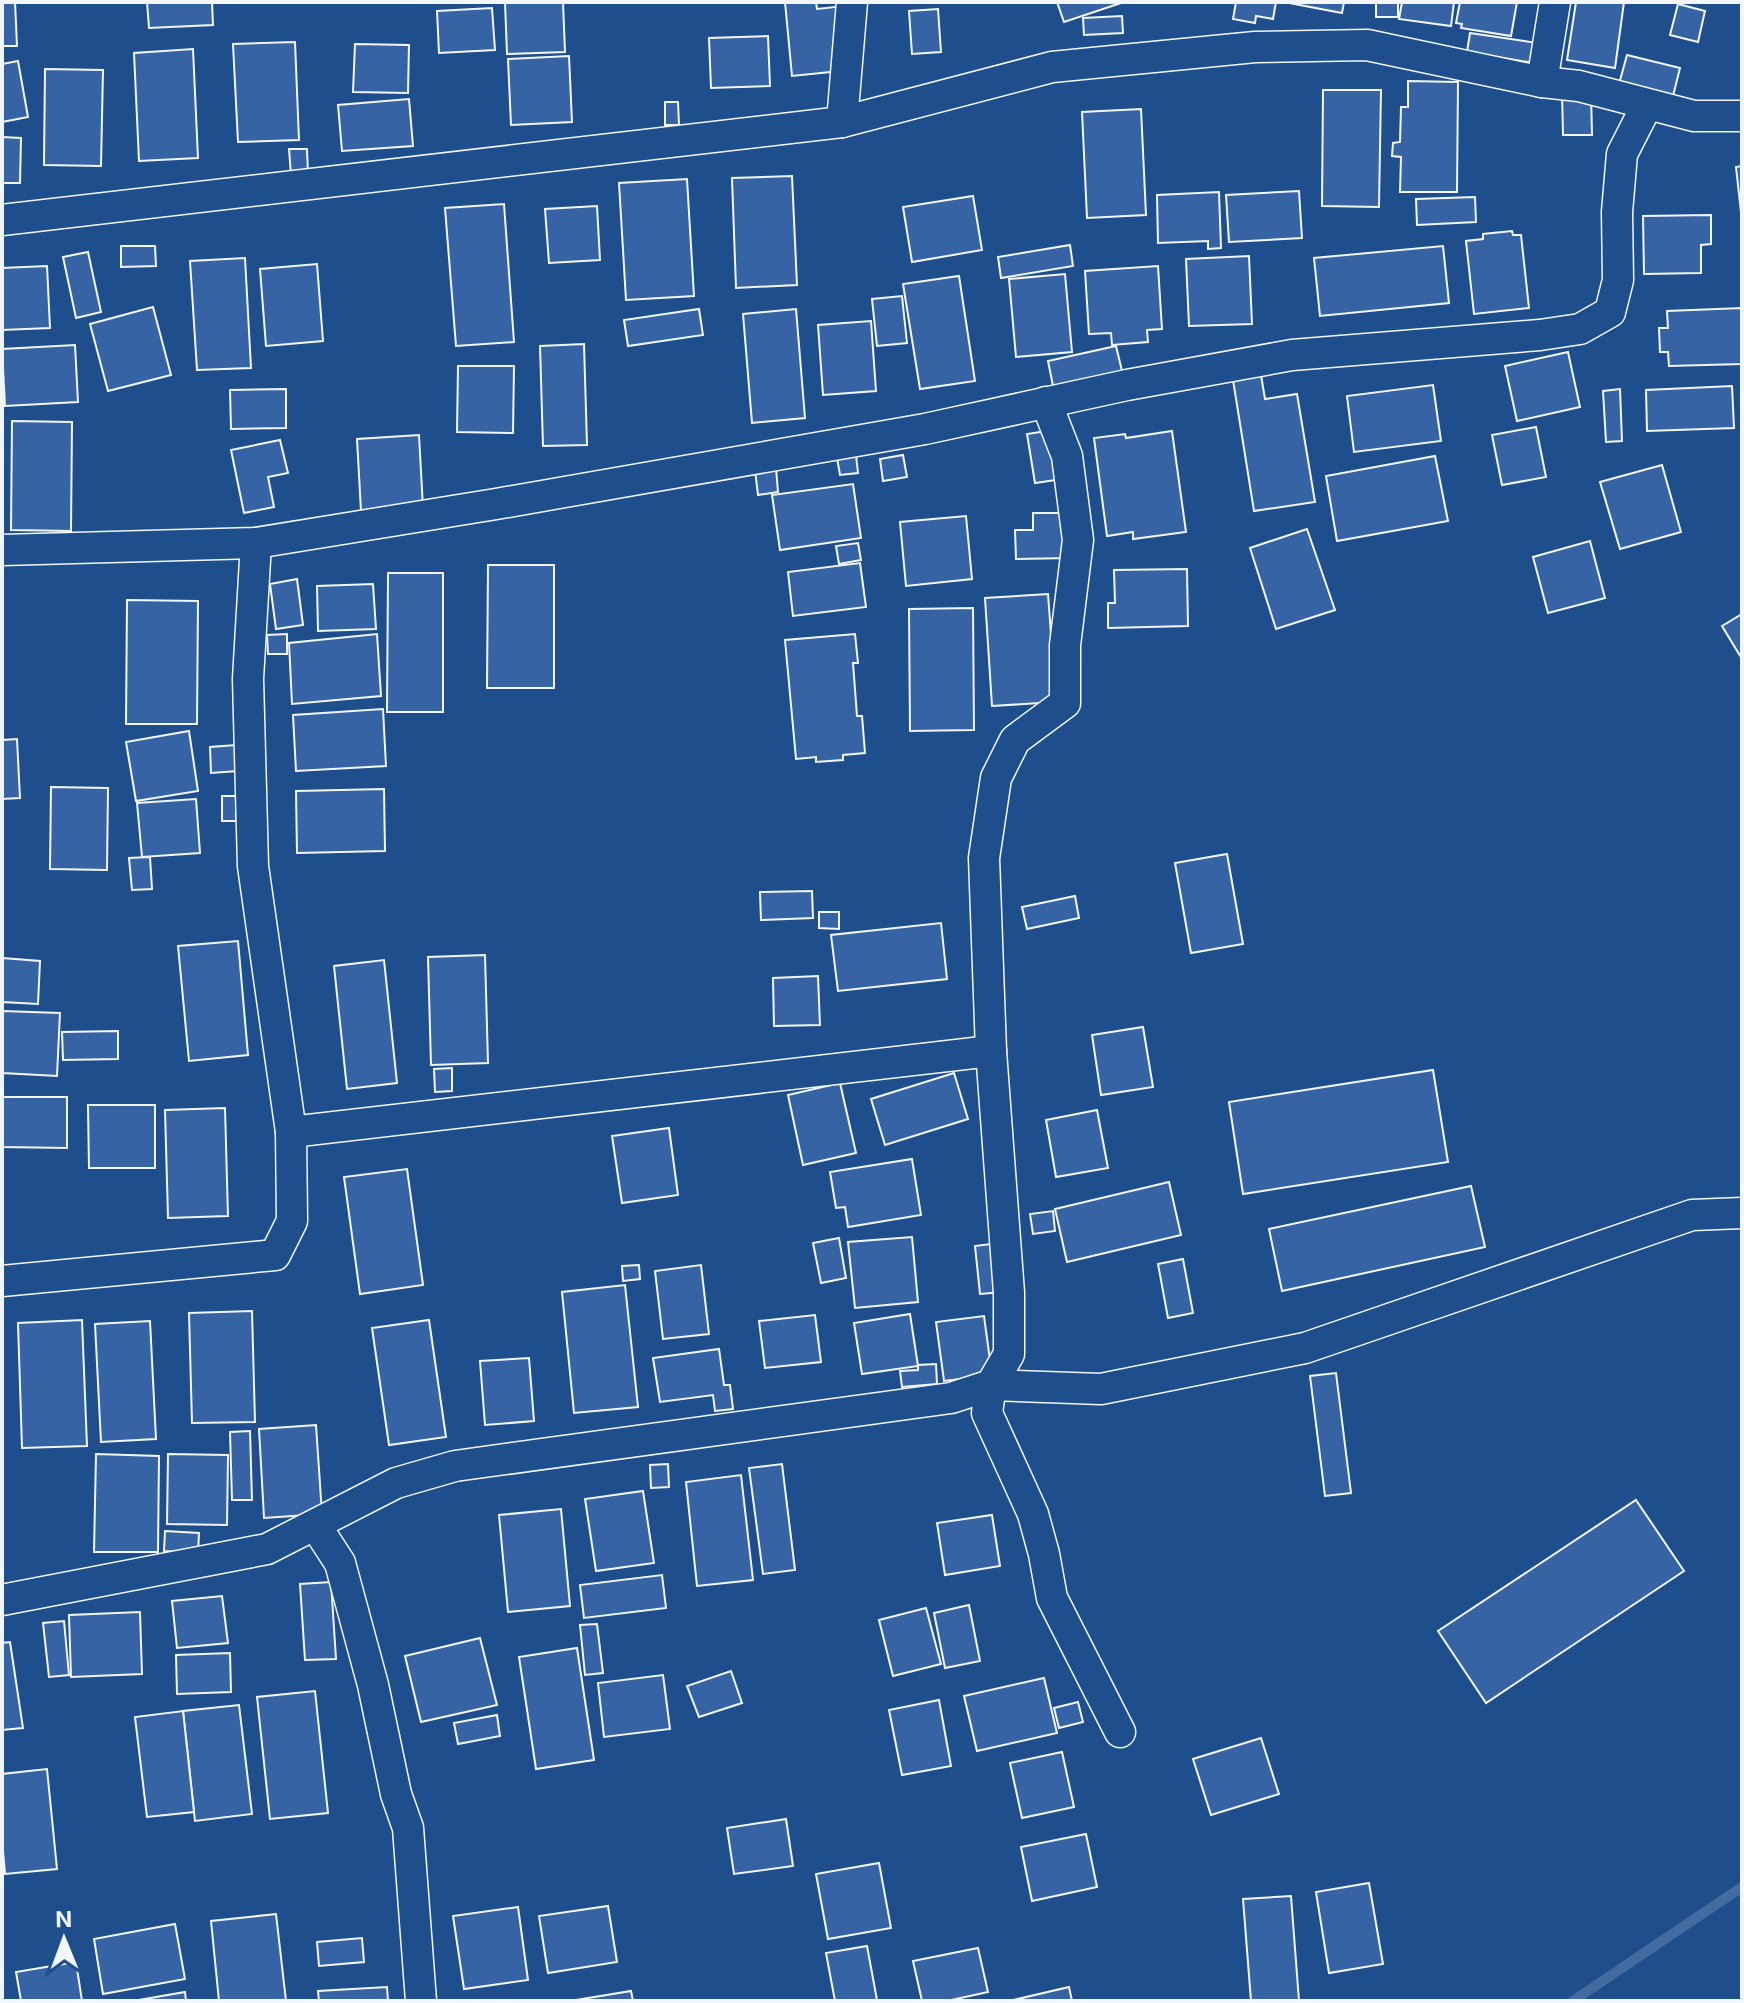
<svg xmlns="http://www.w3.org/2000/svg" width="1744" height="2003" viewBox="0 0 1744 2003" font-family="Inter,sans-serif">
<rect width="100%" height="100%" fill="#1f4e8c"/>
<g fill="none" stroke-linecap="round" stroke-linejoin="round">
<polyline stroke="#446ba0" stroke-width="10" points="1573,2001 1742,1887"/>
</g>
<g fill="#3563a3" stroke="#f2f6ff" stroke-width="2">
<polygon points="2,2 15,2 17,46 2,46"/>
<polygon points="147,2 212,2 213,25 149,28"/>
<polygon points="505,2 563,2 565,52 507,54"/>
<polygon points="785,2 816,2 817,9 844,6 850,70 792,76"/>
<polygon points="1057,2 1124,2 1064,22"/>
<polygon points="1236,2 1276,2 1273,19 1256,16 1255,23 1233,19"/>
<polygon points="1284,2 1344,2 1342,13"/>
<rect x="1376" y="2" width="22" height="15"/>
<polygon points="1402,2 1454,2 1451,26 1399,19"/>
<polygon points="1460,2 1517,2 1511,36 1461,28 1462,24 1456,23"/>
<polygon points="1576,2 1624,2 1615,68 1567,60"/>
<polygon points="1678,4 1705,11 1698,42 1670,35"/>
<polygon points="492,8 495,50 439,53 437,11"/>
<polygon points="938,9 941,52 912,54 909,11"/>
<polygon points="1122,16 1123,33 1084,35 1083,18"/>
<polygon points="1470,33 1537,43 1534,63 1467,52"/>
<polygon points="768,36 770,86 711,88 709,38"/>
<polygon points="295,42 299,140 238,142 233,44"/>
<polygon points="355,44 409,45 408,93 353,92"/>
<polygon points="193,49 198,158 139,161 134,53"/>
<polygon points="1627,55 1680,68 1673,96 1619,84"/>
<polygon points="569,56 572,122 511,125 508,59"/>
<polygon points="18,61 28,117 2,122 2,64"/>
<polygon points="45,69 103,70 101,166 44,165"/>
<polygon points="1408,81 1458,82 1457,192 1400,192 1401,157 1392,156 1393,143 1400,142 1401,107 1408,107"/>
<polygon points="1323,90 1381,90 1379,207 1322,206"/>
<polygon points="1591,92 1592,135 1563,135 1562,93"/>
<polygon points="409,99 413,146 342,151 338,105"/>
<polygon points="665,102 678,102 679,125 665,125"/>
<polygon points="1141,109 1146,215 1087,218 1082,112"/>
<polygon points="2,137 21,138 20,183 2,183"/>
<polygon points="289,149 307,149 308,175 291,175"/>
<polygon points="1742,166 1742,221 1736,167"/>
<polygon points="792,176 797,285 736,288 732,178"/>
<polygon points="687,179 694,296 626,300 619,183"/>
<polygon points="1299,191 1302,238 1229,242 1226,195"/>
<polygon points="1219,192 1221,248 1208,249 1208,241 1158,243 1157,195"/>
<polygon points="973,196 982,250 912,262 903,207"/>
<polygon points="1475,197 1476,222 1417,225 1416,199"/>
<polygon points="504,204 514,342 456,346 445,208"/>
<polygon points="597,206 600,260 549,263 545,209"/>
<polygon points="1711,215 1711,244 1701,245 1701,273 1644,274 1643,216"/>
<polygon points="1512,231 1513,235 1521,235 1529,308 1474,314 1466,241 1483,239 1483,234"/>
<polygon points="1070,245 1073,266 1001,278 998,257"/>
<polygon points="121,246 155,246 156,266 121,267"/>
<polygon points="1443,246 1449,303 1320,316 1314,258"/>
<polygon points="88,252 101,312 76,318 63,257"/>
<polygon points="1249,256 1252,324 1189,326 1186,259"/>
<polygon points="245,258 251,368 197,370 190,261"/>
<polygon points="317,264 323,341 266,346 260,269"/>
<polygon points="47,266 50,328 2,330 2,268"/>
<polygon points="1158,266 1162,329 1147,330 1148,342 1112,345 1111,333 1089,334 1085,271"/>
<polygon points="1065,274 1072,352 1016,357 1009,279"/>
<polygon points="959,276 975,381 920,389 903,284"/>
<polygon points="902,296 907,343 877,346 872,299"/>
<polygon points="153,307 171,375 108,391 90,324"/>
<polygon points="1742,308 1742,364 1669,366 1668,352 1660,352 1659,328 1668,328 1667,311"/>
<polygon points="699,309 703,335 628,346 624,320"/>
<polygon points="796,309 805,418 752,423 743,314"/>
<polygon points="871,321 876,391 823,395 818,325"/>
<polygon points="584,344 587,445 543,446 540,346"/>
<polygon points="75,345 78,402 5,406 2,349"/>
<polygon points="1116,346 1122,371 1053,386 1048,361"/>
<polygon points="1568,352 1580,407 1517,421 1505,366"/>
<polygon points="458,366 514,366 513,433 457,432"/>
<polygon points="1261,375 1265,399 1297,394 1315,502 1254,511 1233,380"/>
<polygon points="1433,385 1441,441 1354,452 1347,396"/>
<polygon points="1732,386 1734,428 1647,431 1646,390"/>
<polygon points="286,389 286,428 231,429 230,390"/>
<polygon points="1620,389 1622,441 1606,442 1603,391"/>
<polygon points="12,421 72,422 71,531 11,530"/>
<polygon points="1536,427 1546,477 1502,485 1492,435"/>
<polygon points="1047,431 1056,480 1035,483 1027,434"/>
<polygon points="1172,431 1186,532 1133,539 1133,532 1107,536 1094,438 1125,434 1126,438"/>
<polygon points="419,435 423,508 361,511 357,439"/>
<polygon points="280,440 288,473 268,477 274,507 244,513 231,450"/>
<polygon points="856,455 858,473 840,475 837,458"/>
<polygon points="903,455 907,477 883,481 880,459"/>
<polygon points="1435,456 1448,521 1337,541 1326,476"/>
<polygon points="1662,465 1681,532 1620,549 1600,482"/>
<polygon points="776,468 778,492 758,495 755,470"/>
<polygon points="853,484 861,538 780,550 772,495"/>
<polygon points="1033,513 1070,513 1071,558 1016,559 1015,530 1033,530"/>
<polygon points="966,516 972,579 906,586 900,522"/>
<polygon points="1307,529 1335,610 1276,629 1250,548"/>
<polygon points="1590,541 1605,598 1548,613 1533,557"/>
<polygon points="858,543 861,560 839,564 836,546"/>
<polygon points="860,563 866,607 793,616 788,572"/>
<polygon points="488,565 554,565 554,688 487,688"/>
<polygon points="1187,569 1188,626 1108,628 1108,603 1115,603 1114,570"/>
<polygon points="388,573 443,573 443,712 387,712"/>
<polygon points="297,579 303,625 276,629 270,584"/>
<polygon points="373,584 376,629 318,631 317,586"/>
<polygon points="1048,594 1056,702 992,706 985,598"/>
<polygon points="127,600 198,601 197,724 126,724"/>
<polygon points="973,608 974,730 910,731 909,609"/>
<polygon points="1742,614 1742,659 1722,626"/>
<polygon points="287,634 287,654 268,654 267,635"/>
<polygon points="377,634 381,696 292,704 289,643"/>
<polygon points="855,634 858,663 853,663 857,716 862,716 865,753 843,755 843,760 816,762 816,757 796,759 785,640"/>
<polygon points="383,709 386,766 296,771 293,715"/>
<polygon points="189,731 198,791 136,801 126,742"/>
<polygon points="17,739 20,798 2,799 2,740"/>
<polygon points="236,745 238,771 211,773 210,747"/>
<polygon points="51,787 108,788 107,870 50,869"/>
<polygon points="384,789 385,851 297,853 296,791"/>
<rect x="222" y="796" width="14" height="25"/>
<polygon points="196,799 200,853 142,857 137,803"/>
<polygon points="1227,854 1243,944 1191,953 1175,863"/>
<polygon points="150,857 152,889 132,890 129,858"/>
<polygon points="812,891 813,918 761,920 760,892"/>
<polygon points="1075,896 1079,918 1027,929 1022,907"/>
<polygon points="819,912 839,912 839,929 819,928"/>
<polygon points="941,923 947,979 838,991 831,935"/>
<polygon points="238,941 248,1055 189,1061 178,946"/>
<polygon points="485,955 488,1063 431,1065 428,957"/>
<polygon points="2,958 40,961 38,1004 2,1002"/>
<polygon points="384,960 397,1083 347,1089 334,966"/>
<polygon points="818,976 820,1025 774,1026 773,978"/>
<polygon points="2,1011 60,1013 57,1076 2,1073"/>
<polygon points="1143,1027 1153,1087 1101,1095 1092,1035"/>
<polygon points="118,1031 118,1059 63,1060 62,1032"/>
<polygon points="452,1068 452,1091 435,1092 434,1069"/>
<polygon points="1433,1070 1448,1162 1243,1194 1229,1102"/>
<polygon points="954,1073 968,1119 885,1145 871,1099"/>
<polygon points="840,1083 856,1153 803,1165 788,1095"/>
<polygon points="2,1097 67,1097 67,1148 2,1147"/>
<polygon points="88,1105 155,1105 155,1168 89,1168"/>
<polygon points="225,1108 228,1216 168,1218 165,1110"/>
<polygon points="1097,1110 1108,1168 1056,1177 1046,1120"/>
<polygon points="669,1128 678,1195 622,1203 612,1136"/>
<polygon points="912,1159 921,1215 848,1227 845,1207 836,1208 830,1172"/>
<polygon points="407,1169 423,1285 360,1294 344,1177"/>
<polygon points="1169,1182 1181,1235 1067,1262 1055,1209"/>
<polygon points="1471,1186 1485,1247 1282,1291 1269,1229"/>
<polygon points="1053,1211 1055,1231 1033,1234 1030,1214"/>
<polygon points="912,1237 918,1302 855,1308 848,1242"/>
<polygon points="839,1238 846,1278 821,1283 813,1243"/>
<polygon points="998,1243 1003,1292 980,1294 975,1246"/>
<polygon points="1183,1259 1193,1313 1168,1318 1158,1264"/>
<polygon points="639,1265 640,1279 623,1281 622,1266"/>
<polygon points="701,1265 709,1334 663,1339 655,1271"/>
<polygon points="625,1285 638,1407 574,1413 562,1292"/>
<polygon points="252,1311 255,1422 192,1423 189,1313"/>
<polygon points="910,1314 918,1366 862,1374 854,1323"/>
<polygon points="815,1315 821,1362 765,1368 759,1321"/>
<polygon points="984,1316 992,1375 944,1381 936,1322"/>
<polygon points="82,1320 87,1446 22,1448 18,1323"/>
<polygon points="429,1320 446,1437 389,1445 372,1328"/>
<polygon points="150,1321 156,1439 101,1442 95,1324"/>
<polygon points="719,1349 724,1385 730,1385 733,1409 715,1411 713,1395 660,1402 653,1358"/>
<polygon points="529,1358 534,1421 485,1425 480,1361"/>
<polygon points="936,1364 937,1384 902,1387 900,1371 918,1370 918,1365"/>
<polygon points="1336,1373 1351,1493 1325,1496 1310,1376"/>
<polygon points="316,1425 322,1514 264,1518 259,1429"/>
<polygon points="250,1431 252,1500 232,1500 230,1432"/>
<polygon points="96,1454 159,1456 158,1552 94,1552"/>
<polygon points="168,1454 228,1455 227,1525 167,1524"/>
<polygon points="668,1464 669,1487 651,1488 650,1465"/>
<polygon points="782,1464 795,1570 763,1574 749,1468"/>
<polygon points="741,1475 753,1580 697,1586 686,1482"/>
<polygon points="643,1491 654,1563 596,1571 585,1499"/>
<polygon points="1636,1500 1684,1571 1486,1703 1438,1631"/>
<polygon points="561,1509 570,1606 508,1612 499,1515"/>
<polygon points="992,1515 1000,1566 945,1575 937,1523"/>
<polygon points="165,1531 199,1533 198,1553 164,1551"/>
<polygon points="662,1575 666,1608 584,1618 580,1585"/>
<polygon points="331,1582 336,1659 305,1660 300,1584"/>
<polygon points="222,1596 228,1643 177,1648 172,1601"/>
<polygon points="969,1605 980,1661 945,1668 934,1613"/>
<polygon points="926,1608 941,1664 893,1676 879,1620"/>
<polygon points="140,1612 142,1674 71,1677 69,1615"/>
<polygon points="64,1621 69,1675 49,1677 43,1623"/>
<polygon points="597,1624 603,1673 585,1675 580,1625"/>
<polygon points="480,1638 497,1705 421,1722 405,1656"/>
<polygon points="10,1642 23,1728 2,1730 2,1643"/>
<polygon points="577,1648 594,1760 536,1769 519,1657"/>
<polygon points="230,1653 231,1692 177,1694 176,1655"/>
<polygon points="731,1671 742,1703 699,1717 687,1686"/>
<polygon points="663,1675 670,1729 604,1737 598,1683"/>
<polygon points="1044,1678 1057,1733 977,1751 964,1696"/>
<polygon points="315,1691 328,1813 270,1819 257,1697"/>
<polygon points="939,1700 951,1766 902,1775 889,1710"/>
<polygon points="1078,1702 1083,1722 1059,1728 1054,1708"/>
<polygon points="239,1705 252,1814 195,1821 183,1711"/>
<polygon points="183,1711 194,1812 147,1817 135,1717"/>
<polygon points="497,1715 500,1736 458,1744 454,1723"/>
<polygon points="1261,1738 1279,1794 1211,1815 1193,1759"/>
<polygon points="1062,1752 1074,1807 1022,1818 1010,1763"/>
<polygon points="47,1769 57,1869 5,1874 2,1839 2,1774"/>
<polygon points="786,1819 793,1866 734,1874 727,1828"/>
<polygon points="1086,1834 1097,1887 1032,1901 1021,1847"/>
<polygon points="879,1863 891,1928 828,1939 816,1874"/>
<polygon points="1369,1883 1383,1964 1329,1973 1316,1892"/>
<polygon points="1291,1896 1299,2001 1251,2001 1243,1899"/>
<polygon points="608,1906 617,1962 548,1973 539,1916"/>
<polygon points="518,1907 528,1980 464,1989 453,1916"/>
<polygon points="276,1914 286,2001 219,2001 211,1921"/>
<polygon points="175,1924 185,1979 103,1994 94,1939"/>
<polygon points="362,1938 364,1962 319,1966 317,1942"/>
<polygon points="867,1946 877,2000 835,2001 826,1953"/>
<polygon points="978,1948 988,1992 947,2001 922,2001 913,1961"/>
<polygon points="76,1962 82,2001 21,2001 16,1972"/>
<polygon points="387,1987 388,2001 319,2001 318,1991"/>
<polygon points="1069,1987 1072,2001 1009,2001"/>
<polygon points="631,1991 633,2001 570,2001"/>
<polygon points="185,1992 186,2001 133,2001"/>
</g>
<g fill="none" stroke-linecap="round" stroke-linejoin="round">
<g stroke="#f2f6ff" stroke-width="33">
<g id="street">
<polyline points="1542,82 1555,2"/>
<polyline points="842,122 852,2"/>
<polyline points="2,220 842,122 1052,67 1255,47 1367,45 1542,82 1579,86 1694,116 1742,116"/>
<polyline points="1046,402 1067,456 1078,540 1065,645 1065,703 1015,740 996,778 984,858 991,1051 1009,1293 1009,1354 991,1385 987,1413 1033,1514 1044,1554 1052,1598 1120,1732"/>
<polyline points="2,550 256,543 496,504 925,429 1127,385 1292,355 1540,335 1580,329 1610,312 1618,280 1617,212 1622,154 1647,105"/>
<polyline points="291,1132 991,1051"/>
<polyline points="2,1281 275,1255 292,1221 291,1132 253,866 248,679 256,543"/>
<polyline points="316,1526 340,1563 373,1685 396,1794 408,1828 421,2001"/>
<polyline points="2,1600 267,1549 396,1483 455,1466 951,1398 991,1385 1101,1389 1305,1348 1692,1215 1742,1213"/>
</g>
</g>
<use href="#street" stroke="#1f4e8c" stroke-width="30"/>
</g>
<rect width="1744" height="2003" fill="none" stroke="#f2f6ff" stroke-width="8"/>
<g transform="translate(64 1939) rotate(359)" stroke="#1f4e8c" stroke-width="6" paint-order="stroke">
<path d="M0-6L14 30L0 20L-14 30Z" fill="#f2f6ff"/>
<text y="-12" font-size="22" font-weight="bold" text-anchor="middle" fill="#f2f6ff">N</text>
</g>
</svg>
